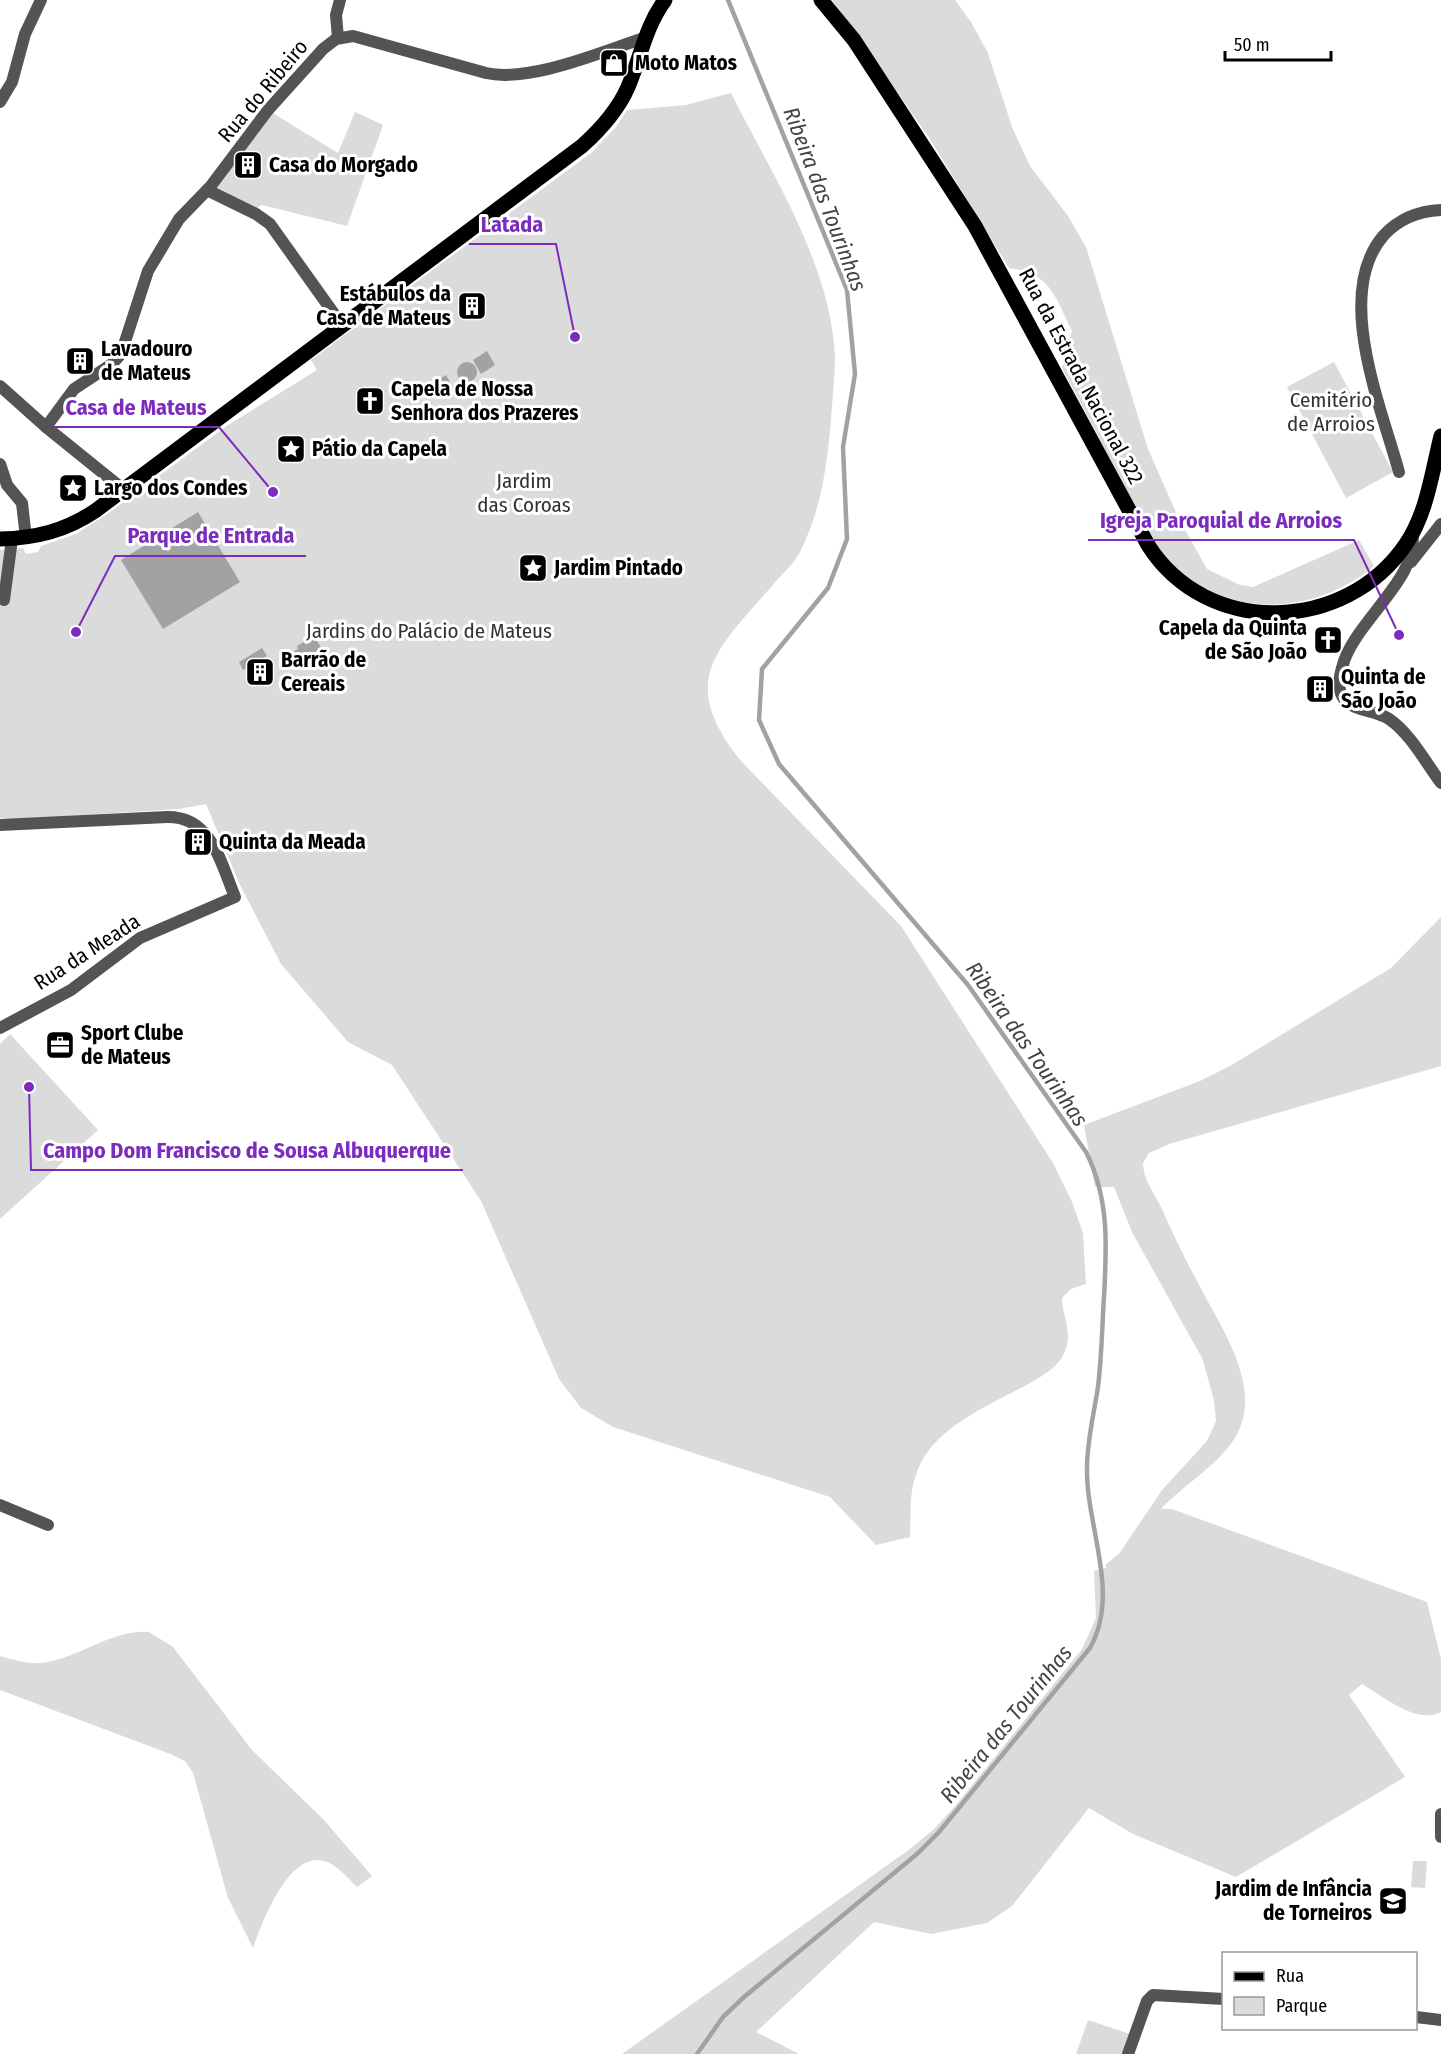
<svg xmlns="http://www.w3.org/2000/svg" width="1441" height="2054" viewBox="0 0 1441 2054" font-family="'Fira Sans Condensed',sans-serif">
<rect width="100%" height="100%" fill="#fff"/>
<g fill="#dbdbdb">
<path d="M832,0H955L971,22L988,53L1012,127L1030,166L1068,216L1086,247L1148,449L1178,517L1207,569L1240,585L1253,587L1359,540L1374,566C1309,620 1214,620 1159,549C1145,530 1135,507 1124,486C1103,446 1083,407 1062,368L1072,331C1055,297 1051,273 1009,268L928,136Z"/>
<path d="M731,93C772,175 831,264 835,357C835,374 833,391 832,407C828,459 823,506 800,552C793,565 780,576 771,587C714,652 678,682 741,761L901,926L1053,1163L1072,1202L1083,1233L1086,1284L1071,1289L1062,1298C1062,1315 1072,1330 1066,1348C1061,1365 1047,1373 1032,1382C991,1405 928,1428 915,1478C909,1497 911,1518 910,1537L876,1545L830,1497L613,1427L581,1408L559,1379L481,1201L392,1065L348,1042L281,964L240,885L206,804L179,809L19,819L0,818V550L23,548L26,554L38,552L41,546L76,534L110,512L228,425L317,370L311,360L591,153L616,127L627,110L686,105Z"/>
<polygon points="271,112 338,153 355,112 383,125 347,226 262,205 254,210 212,190"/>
<polygon points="1334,362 1393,472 1346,498 1287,387"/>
<path d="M1441,917V1066L1169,1144L1149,1153L1143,1163C1143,1179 1155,1195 1162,1209C1173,1234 1185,1259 1198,1283C1219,1324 1262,1384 1238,1432C1223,1463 1184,1484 1161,1509H1172L1427,1602L1441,1659V1712C1416,1725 1383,1696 1362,1684L1349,1695L1405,1777L1236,1877L1133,1834L1089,1808L1012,1906L987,1923L931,1934L874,1922L756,2032L799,2054H622L910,1849L934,1829L956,1805L1082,1649L1096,1618L1094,1571L1106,1568V1564L1119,1554L1162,1490L1207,1441L1216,1421L1214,1401L1203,1360L1132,1232L1114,1187H1095L1084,1125L1200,1081L1230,1066L1391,968Z"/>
<polygon points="10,1034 98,1130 0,1219 0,1044"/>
<path d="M149,1632L173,1647L252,1750L324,1820L372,1876L357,1887C347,1878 337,1864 324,1861C288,1851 262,1924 253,1948L228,1898L193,1773L186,1762L173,1755L0,1690V1656C14,1660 27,1664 41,1663C78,1659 112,1629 149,1632Z"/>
<polygon points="1413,1861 1427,1861 1425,1888 1411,1887"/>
<polygon points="1088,2020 1130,2034 1123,2054 1076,2054"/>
</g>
<g fill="#a2a2a2">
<polygon points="487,351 495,365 481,374 473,360"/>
<circle cx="467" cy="372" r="10"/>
<polygon points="446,375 454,389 440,398 432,384"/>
<polygon points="198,512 240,582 163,629 121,560"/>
<polygon points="314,636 322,649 304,659 302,656 298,658 294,651 298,649 297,646"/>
<polygon points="262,648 267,656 243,670 239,662"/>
</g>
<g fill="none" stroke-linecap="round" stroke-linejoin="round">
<path stroke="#a2a2a2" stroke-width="4.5" d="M697,2054L723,2017L744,1997L917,1854L939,1832L1090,1648C1121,1593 1086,1527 1087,1468C1087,1441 1094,1413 1098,1387C1101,1362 1102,1338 1103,1314C1106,1258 1112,1203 1086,1152L968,985L779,764L759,720L762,669L828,588L847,539L843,447L855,374L847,290L728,0"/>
<g stroke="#545454" stroke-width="12">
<polyline points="338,38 336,15 340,0"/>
<polyline points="0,102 12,82 25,34 41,0"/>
<polyline points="207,190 256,214 270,224 342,325"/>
<polyline points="0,386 46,427 124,490"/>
<path d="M46,427L74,389L112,364L121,354L148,271L179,219L210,187L268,110L323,49L336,39L353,36L486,73C529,83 601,52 644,38"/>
<polyline points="0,464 7,485 22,503 26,538"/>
<path d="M1399,472C1381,406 1333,293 1384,235C1399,219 1419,211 1441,210"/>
<path d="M1412,533C1421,578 1352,623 1342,668C1339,678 1337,690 1344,699C1353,711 1376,710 1389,719C1410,733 1426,763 1441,783"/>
<polyline points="1411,562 1441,524"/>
<polyline points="4,600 12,539"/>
<path d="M0,825L167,817C212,816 221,864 235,897L140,938L71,990L0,1028"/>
<polyline points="0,1505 48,1525"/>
<polyline points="1441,1814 1441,1837"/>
<polyline points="1416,2017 1441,2020"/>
<polyline points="1128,2054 1147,2001 1153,1995 1224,1999"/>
</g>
<g stroke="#000" stroke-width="15">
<path d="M821,0L854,40L975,226L1148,545C1207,638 1346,633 1406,544C1427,513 1432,472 1441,436"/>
<path d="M0,539C36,538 65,531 95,511L582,146C601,129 618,110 628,87C641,57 645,27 665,0"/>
</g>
</g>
<defs>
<g id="shop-square" transform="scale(1.5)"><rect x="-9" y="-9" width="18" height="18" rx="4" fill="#000" stroke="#fff"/><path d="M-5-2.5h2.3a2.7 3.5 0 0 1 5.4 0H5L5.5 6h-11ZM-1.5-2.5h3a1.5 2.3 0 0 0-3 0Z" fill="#fff"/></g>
<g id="building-square" transform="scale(1.5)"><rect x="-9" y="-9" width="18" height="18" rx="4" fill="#000" stroke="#fff"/><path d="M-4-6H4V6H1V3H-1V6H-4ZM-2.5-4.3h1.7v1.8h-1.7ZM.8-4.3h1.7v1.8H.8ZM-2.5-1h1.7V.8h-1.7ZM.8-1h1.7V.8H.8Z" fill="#fff"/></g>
<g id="church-square" transform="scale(1.5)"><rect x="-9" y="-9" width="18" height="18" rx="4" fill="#000" stroke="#fff"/><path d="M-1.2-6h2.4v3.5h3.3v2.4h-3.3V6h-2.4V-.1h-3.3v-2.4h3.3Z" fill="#fff"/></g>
<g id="sight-square" transform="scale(1.5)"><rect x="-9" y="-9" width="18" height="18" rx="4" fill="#000" stroke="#fff"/><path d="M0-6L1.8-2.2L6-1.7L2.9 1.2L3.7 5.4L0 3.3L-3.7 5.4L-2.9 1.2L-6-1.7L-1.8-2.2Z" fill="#fff"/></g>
<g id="office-square" transform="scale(1.5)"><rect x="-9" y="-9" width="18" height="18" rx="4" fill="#000" stroke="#fff"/><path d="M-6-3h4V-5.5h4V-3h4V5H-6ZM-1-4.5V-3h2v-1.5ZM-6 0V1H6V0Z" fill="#fff"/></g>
<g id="school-square" transform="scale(1.5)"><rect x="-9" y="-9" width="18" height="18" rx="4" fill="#000" stroke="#fff"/><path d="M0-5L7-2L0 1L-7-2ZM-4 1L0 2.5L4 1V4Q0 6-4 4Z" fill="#fff"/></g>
</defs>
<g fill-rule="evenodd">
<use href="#shop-square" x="614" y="63"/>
<use href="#building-square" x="248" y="165"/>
<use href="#building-square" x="472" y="306"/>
<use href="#building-square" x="80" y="361"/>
<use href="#church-square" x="370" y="401"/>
<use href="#sight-square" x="291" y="449"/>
<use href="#sight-square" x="73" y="488"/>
<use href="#sight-square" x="533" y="568"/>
<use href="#church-square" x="1328" y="640"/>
<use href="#building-square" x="260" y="672"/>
<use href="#building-square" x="1320" y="689"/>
<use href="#building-square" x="198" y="842"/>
<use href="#office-square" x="60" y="1045"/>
<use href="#school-square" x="1393" y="1901"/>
</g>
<g text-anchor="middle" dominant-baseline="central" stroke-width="6" stroke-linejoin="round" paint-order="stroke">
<g font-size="21" font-weight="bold" fill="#000" stroke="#fff" text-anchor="start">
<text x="635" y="63">Moto Matos</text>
<text x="269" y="165">Casa do Morgado</text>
<text x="451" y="294" text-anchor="end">Estábulos da<tspan x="451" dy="24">Casa de Mateus</tspan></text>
<text x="101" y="349">Lavadouro<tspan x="101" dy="24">de Mateus</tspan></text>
<text x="391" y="389">Capela de Nossa<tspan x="391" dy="24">Senhora dos Prazeres</tspan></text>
<text x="312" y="449">Pátio da Capela</text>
<text x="94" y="488">Largo dos Condes</text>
<text x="554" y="568">Jardim Pintado</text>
<text x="1307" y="628" text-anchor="end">Capela da Quinta<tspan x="1307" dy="24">de São João</tspan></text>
<text x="281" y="660">Barrão de<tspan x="281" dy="24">Cereais</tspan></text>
<text x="1341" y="677">Quinta de<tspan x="1341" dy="24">São João</tspan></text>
<text x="219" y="842">Quinta da Meada</text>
<text x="81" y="1033">Sport Clube<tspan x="81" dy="24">de Mateus</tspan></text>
<text x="1372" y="1889" text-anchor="end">Jardim de Infância<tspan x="1372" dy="24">de Torneiros</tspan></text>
</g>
<g font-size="21" fill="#000" stroke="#fff">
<text transform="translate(263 91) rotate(-50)">Rua do Ribeiro</text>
<text transform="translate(1081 376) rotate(62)">Rua da Estrada Nacional 322</text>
<text transform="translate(87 952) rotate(-33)">Rua da Meada</text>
</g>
<g font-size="21" fill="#323232" stroke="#fff">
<text x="1331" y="400">Cemitério<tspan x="1331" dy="24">de Arroios</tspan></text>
<text x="524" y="481">Jardim<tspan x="524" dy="24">das Coroas</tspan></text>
<text x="429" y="631">Jardins do Palácio de Mateus</text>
</g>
<g font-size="22" font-style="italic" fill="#434343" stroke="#fff">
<text transform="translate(825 199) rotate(69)">Ribeira das Tourinhas</text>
<text transform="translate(1027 1044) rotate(55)">Ribeira das Tourinhas</text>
<text transform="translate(1006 1724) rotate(-51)">Ribeira das Tourinhas</text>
</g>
</g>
<path fill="none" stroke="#7b2cbf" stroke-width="2" d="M575 337L556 244H469M273 492L219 427H54M1399 635L1354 540H1088M76 632L115 556H306M29 1087L31 1170H463"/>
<g fill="#7b2cbf" stroke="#fff" stroke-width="2">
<circle cx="575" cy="337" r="6"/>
<circle cx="273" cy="492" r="6"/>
<circle cx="1399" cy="635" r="6"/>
<circle cx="76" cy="632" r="6"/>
<circle cx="29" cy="1087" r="6"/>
</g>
<g font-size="22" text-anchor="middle" font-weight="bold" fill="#7b2cbf" stroke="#fff" stroke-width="6" stroke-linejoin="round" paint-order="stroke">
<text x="512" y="232">Latada</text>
<text x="136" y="415">Casa de Mateus</text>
<text x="1221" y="528">Igreja Paroquial de Arroios</text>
<text x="211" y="543">Parque de Entrada</text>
<text x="247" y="1158">Campo Dom Francisco de Sousa Albuquerque</text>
</g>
<rect x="1222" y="1952" width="195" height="78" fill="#ffffff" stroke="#999999" stroke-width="1.5"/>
<rect x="1234" y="1972" width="30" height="9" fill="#000000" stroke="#999999" stroke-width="1.5"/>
<text x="1276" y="1982" font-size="18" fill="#000000">Rua</text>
<rect x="1234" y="1997" width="30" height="18" fill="#dbdbdb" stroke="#999999" stroke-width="1.5"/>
<text x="1276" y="2012" font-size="18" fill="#000000">Parque</text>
<path d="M1225 51v9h106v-9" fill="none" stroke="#000000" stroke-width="3"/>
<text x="1234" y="51" font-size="18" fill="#000000" stroke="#ffffff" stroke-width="4.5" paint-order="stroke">50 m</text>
</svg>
